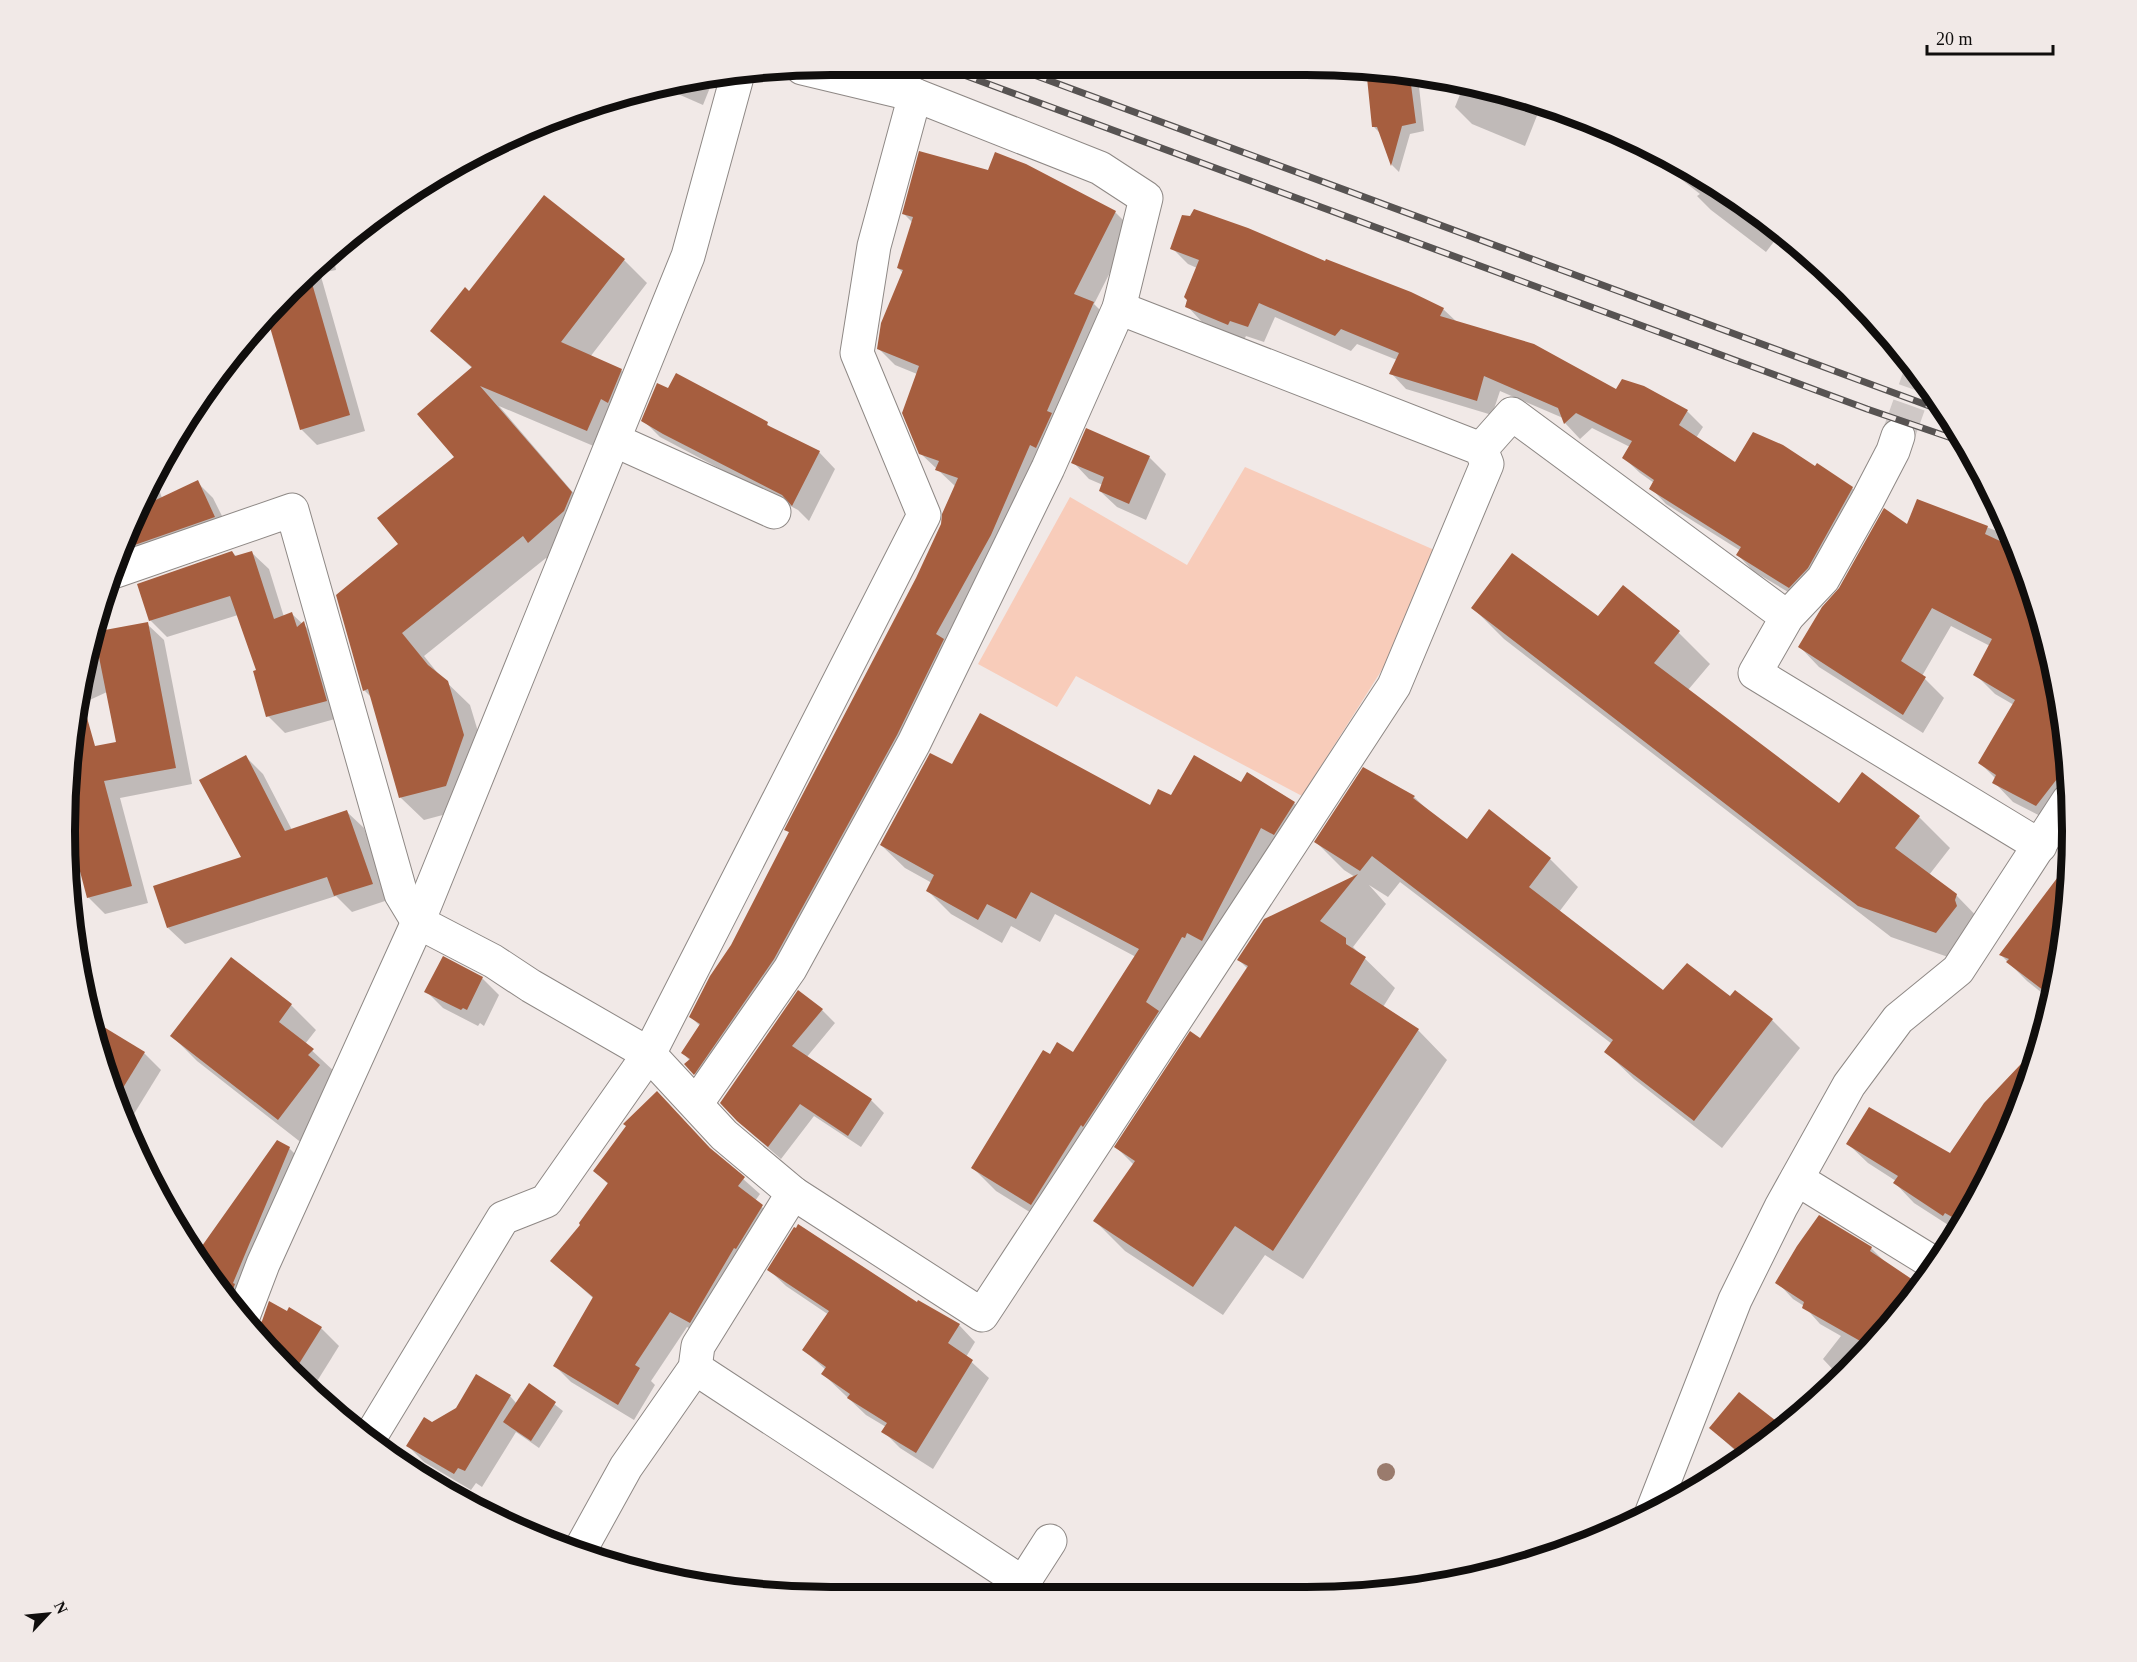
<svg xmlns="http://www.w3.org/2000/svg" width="2137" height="1662" viewBox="0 0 2137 1662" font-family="Georgia,serif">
<rect width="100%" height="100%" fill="#f1e9e7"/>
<polygon fill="#f8ccba" points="1245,467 1439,552 1404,635 1302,796 1076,676 1057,707 978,664 1070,497 1187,565"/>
<g fill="#0003">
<polygon points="1368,68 1418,78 1424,131 1410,134 1399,172 1392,165 1381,134 1374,127"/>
<polygon points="713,80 703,105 662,87"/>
<polygon points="1463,87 1542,103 1525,146 1472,124 1455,107"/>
<polygon points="1651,150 1689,167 1773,223 1782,231 1766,252 1711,210 1697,196 1700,194 1663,165 1650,151"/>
<polygon points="544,197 624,260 647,283 590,357 621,370 644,393 610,453 499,406 594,517 552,564 546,558 424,656 440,676 470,705 486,758 469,808 424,820 401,798 372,698 364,690 400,544 456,457 473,369 432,331 470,293"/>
<polygon points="1115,212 1132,229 1094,304 1110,320 1064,428 711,1090 695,1074 690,1061 683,1053 700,1026 691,1017 732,946 790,833 786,830 917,578 942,524 956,487 920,453 917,374 895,365 878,348 903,273 898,268 913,223 904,214"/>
<polygon points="1172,248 1443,309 1457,322 1617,391 1643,387 1687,411 1703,427 1696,438 1735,464 1816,468 1852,488 1868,504 1805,602 1753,571 1738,555 1741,551 1666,504 1651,488 1654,483 1640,473 1624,458 1630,447 1592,428 1580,439 1565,423 1563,418 1500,391 1492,415 1406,389 1391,373 1397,360 1357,344 1351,351 1275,317 1264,342 1246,336 1244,340 1202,322 1187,306 1197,268 1188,264"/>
<polygon points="333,255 336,270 320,273 365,431 317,445 301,429 268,317 289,289"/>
<polygon points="643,420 767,424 773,430 819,452 835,469 809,521 798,510 660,437"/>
<polygon points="1149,457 1166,474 1146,520 1117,507 1100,491 1103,485 1089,479 1073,462"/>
<polygon points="155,478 162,498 197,482 213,498 230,532 115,573"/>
<polygon points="1918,501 2010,536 2032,584 2066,731 2068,808 2056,824 2013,802 1994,782 1996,779 1980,763 2014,705 1995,694 1975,674 1990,646 1951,626 1922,676 1944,698 1923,733 1819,667 1800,647 1908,527"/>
<polygon points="232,552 237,557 252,553 269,569 284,617 292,614 320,640 342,717 285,733 268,716 258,671 238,615 167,637 150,620"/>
<polygon points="1623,587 1679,633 1710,664 1688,690 1840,805 1919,817 1950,848 1929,875 1956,895 1987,927 1968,964 1891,937 1504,639 1473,608 1598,618"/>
<polygon points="147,624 164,640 192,784 120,798 148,903 105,914 88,897 73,837 65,829 75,751 117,743 107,692 81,704 90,635"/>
<polygon points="246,757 263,774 292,830 347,812 364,828 388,900 352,912 336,896 185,944 168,928 243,858"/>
<polygon points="952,766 1150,807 1171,797 1241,784 1294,803 1318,826 1055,1228 996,1191 973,1168 1051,1056 1074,1054 1136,957 1055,914 1040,942 1011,926 1002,943 951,914 928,891 932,883 905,868 881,845"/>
<polygon points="1364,769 1414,797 1430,812 1467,841 1550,859 1578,887 1559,912 1663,992 1730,998 1772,1020 1800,1048 1722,1148 1634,1079 1606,1052 1612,1044 1400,882 1388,897 1369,885 1386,904 1353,947 1395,988 1383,1007 1418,1030 1447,1060 1303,1279 1265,1255 1223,1315 1125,1251 1095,1221 1134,1165 1116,1147 1201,1040 1248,969 1239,960 1355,877 1344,870 1316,842"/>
<polygon points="2070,864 2071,881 2051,1000 2027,981 2001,955"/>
<polygon points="231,959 291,1005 316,1030 305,1044 338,1075 303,1144 197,1061 172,1036"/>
<polygon points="482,978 499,995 484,1026 480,1023 478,1026 443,1008 426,991"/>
<polygon points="822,1010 835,1023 806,1058 871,1100 884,1113 861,1147 814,1116 781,1159 752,1134 722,1103"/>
<polygon points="106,1030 144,1053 161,1070 129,1122 97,1044"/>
<polygon points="2020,1067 2029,1076 1994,1170 1956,1230 1914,1203 1895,1183 1896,1181 1868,1163 1848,1144 1950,1155"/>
<polygon points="277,1142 289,1148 307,1166 247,1318 198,1255"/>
<polygon points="715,1154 760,1194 755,1201 779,1222 706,1338 687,1327 651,1381 655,1385 634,1420 571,1382 555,1366 594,1299 552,1261 582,1225 609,1185 595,1171"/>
<polygon points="1871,1248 1886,1263 1921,1287 1914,1297 1834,1383 1832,1381 1837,1374 1823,1359 1841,1336 1820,1324 1804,1306 1793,1299 1777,1282"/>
<polygon points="769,1270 917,1305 959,1325 975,1342 966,1357 989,1378 933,1469 900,1448 883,1431 886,1427 866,1415 823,1374 826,1370 804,1350 829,1315 786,1286"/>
<polygon points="321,1328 339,1346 311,1391 289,1373 256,1330"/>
<polygon points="530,1385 563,1411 539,1448 516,1432 482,1487 476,1483 471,1490 424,1462 408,1446 432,1424 458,1409 510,1396 517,1404"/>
<polygon points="1711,1428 1782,1428 1742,1457"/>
</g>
<g fill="#a65e3f">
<polygon points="1366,68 1410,77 1416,123 1402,126 1391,166 1377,127 1372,127"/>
<polygon points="919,151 988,170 995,152 1026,164 1116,211 1074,294 1094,302 1047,411 1052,413 1036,448 1030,445 991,535 936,634 944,639 897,735 774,959 694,1075 684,1064 690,1059 681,1053 700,1024 689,1017 710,976 731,945 789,832 784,830 916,578 941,524 942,514 958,478 935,470 939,461 919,454 902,413 919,366 877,349 881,323 903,270 897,268 913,217 902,214"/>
<polygon points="544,195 625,259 561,342 622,369 608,403 601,399 587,431 480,386 572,492 564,511 528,543 523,536 402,633 428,665 448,681 464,735 446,786 399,798 368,689 363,691 336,595 398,544 377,518 454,457 417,414 472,367 430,331 465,287 469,291"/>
<polygon points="1194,209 1248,228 1325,261 1326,259 1411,292 1444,308 1440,316 1534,344 1616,389 1622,379 1644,386 1688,410 1679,425 1735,462 1753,432 1783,445 1815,466 1817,463 1853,487 1808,568 1789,588 1736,555 1741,547 1649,489 1654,480 1622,458 1632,441 1576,413 1564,424 1558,408 1484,376 1477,401 1389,374 1399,353 1341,329 1335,336 1259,303 1248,327 1230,321 1228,325 1185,307 1187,300 1184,297 1199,260 1170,249 1182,215 1190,216"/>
<polygon points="309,273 350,415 300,430 267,317 289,289"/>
<polygon points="676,373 768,422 767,425 820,451 792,506 782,495 663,434 641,421 657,383 668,388"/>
<polygon points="1086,428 1150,456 1129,504 1099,491 1104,477 1071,463"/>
<polygon points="198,480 215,517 126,548 143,506"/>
<polygon points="1917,499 1988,526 1985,534 2015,548 2032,584 2066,731 2067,766 2036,806 1992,783 1996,775 1978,763 2015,700 1973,675 1992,639 1932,608 1901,661 1926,677 1903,715 1798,647 1822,607 1839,588 1884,508 1907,524"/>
<polygon points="232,551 235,556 252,551 274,619 292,612 297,627 304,621 327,701 266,717 253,671 256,670 230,596 149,621 137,584"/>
<polygon points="1512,553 1598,616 1623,585 1680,631 1654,663 1839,803 1862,772 1920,816 1895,848 1957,894 1955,900 1957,906 1936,933 1858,906 1471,608"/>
<polygon points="148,622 176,768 104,781 132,886 87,898 66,818 82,700 95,746 116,742 94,632"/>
<polygon points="980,713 1150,805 1158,789 1171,795 1194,755 1241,782 1247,772 1295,802 1274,835 1261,828 1202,941 1187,933 1185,938 1182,937 1146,1002 1159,1011 1083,1127 1081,1125 1031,1205 971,1168 1043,1050 1050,1054 1057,1042 1073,1052 1139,949 1031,892 1016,919 987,904 978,920 926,891 934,875 880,845 930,753 952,764"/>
<polygon points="246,755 285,831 347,810 373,884 334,896 327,877 167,928 153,886 241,857 199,780"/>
<polygon points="1363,767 1415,796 1413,798 1467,839 1489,809 1551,858 1529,887 1663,990 1687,963 1730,996 1735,990 1773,1019 1694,1121 1604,1052 1613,1040 1372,856 1360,871 1314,842"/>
<polygon points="2070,861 2071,881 2052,997 2006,962 2009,959 1999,955"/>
<polygon points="1358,874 1320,921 1346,938 1346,944 1366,957 1350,984 1419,1029 1273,1251 1235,1226 1193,1287 1093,1221 1135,1161 1114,1147 1190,1031 1200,1038 1248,966 1237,960 1264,919"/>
<polygon points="443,956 483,977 467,1010 463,1008 461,1010 424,992"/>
<polygon points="231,957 292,1004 279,1022 314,1049 308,1055 320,1065 278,1120 170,1036"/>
<polygon points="798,990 823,1009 792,1046 872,1099 848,1136 800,1104 768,1147 737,1121 720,1103"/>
<polygon points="89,1018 145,1052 118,1096 91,1030"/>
<polygon points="2041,1043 1994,1169 1961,1222 1945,1213 1943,1216 1893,1183 1898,1176 1846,1144 1869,1107 1950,1153 1984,1103"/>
<polygon points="657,1091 710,1148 745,1177 738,1186 763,1205 736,1249 734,1248 690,1323 670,1312 635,1365 640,1368 618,1405 553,1366 593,1297 550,1261 580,1225 579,1223 608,1183 593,1171 626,1126 623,1124"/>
<polygon points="277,1140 290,1147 233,1283 235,1284 230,1297 197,1253"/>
<polygon points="1819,1215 1872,1247 1870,1251 1922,1286 1914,1297 1869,1346 1802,1308 1804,1302 1775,1283 1797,1246"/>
<polygon points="798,1224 917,1302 918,1300 960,1324 948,1343 973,1360 916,1453 881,1432 887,1423 847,1398 850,1394 821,1374 826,1367 802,1350 829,1311 767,1270 794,1227 796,1228"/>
<polygon points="269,1301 287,1311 289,1307 322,1327 292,1375 255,1329 262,1321"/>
<polygon points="476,1374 511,1395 465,1471 458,1468 454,1474 406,1446 424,1417 432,1422 456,1408"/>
<polygon points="529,1383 556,1402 531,1441 503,1422"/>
<polygon points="1739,1392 1784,1427 1743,1456 1709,1428"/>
</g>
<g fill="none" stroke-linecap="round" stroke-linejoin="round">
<polyline stroke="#cfc8c6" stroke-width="33" stroke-dasharray="33 16" stroke-linecap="butt" points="1898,436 1919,377"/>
<g stroke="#8e8885" stroke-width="35">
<g id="minor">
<polyline points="1898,436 1893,451 1868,499 1823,579 1787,617 1755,673 2040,846"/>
<polyline points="614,440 774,512"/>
<polyline points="1481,449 1512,414 1787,617"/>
<polyline points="116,571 292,510 401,894 418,922 493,961 531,986 649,1054 724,1135 793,1193 698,1346 695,1368 626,1467 579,1552"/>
<polyline points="696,1104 790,969 914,743 1048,468 1119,308 1146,198 1100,168 915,95 802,68"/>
<polyline points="1797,1179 1935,1264"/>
<polyline points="793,1193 982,1315 1394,686 1487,464 1481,449 1119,308"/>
<polyline points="244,1314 263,1264 418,922 688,256 737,77"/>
<polyline points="695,1368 1023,1583"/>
<polyline points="369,1439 503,1218 546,1201 649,1054 924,515 857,353 874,246 915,95"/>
<polyline points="1652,1512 1735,1300 1781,1207 1849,1085 1898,1019 1958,970 2068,801"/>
<polyline points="1014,1597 1050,1541"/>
</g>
</g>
<use href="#minor" stroke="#fff" stroke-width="33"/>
<g stroke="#575352" stroke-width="7">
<g id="rail">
<polyline points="937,65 1867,409 1966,443"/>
<polyline points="1007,65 1943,411"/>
</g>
</g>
<use href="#rail" stroke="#f1e9e7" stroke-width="4.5" stroke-dasharray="14" stroke-linecap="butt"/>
</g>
<circle fill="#9a7b6d" cx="1386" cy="1472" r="9"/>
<path d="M0 0H2137V1662H0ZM831 75H1306A756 756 0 0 1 2062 831V831A756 756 0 0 1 1306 1587H831A756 756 0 0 1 75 831V831A756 756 0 0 1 831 75Z" fill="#f1e9e7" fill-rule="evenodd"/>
<path fill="none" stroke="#100e0d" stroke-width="8" d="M831 75H1306A756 756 0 0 1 2062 831V831A756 756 0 0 1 1306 1587H831A756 756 0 0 1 75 831V831A756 756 0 0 1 831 75Z"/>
<g transform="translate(48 1614) rotate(64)" stroke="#f1e9e7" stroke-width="4.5" paint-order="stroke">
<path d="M0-4.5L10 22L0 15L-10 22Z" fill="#100e0d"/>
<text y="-9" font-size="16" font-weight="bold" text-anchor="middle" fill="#100e0d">N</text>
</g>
<path d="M1927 45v9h126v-9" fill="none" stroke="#100e0d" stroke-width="3"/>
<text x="1936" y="45" font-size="18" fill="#100e0d" stroke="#f1e9e7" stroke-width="4.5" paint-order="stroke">20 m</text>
</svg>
